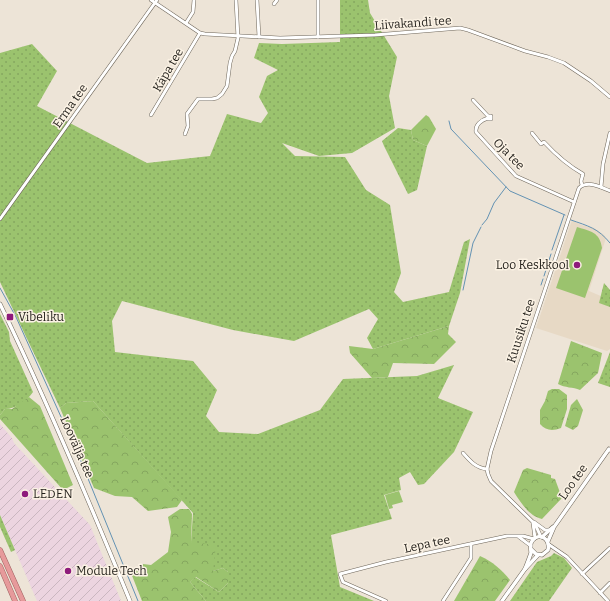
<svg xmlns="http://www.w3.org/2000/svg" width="610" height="601" viewBox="0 0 610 601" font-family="Bitter,serif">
<defs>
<pattern id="industrial-furrows" width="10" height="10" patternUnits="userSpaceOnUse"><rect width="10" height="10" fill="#ecd4e0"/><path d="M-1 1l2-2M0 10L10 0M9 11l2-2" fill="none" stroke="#cab6c0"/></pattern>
<pattern id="grass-dots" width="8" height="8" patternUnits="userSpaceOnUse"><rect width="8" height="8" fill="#9bc36e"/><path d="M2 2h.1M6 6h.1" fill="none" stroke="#85a75f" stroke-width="1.8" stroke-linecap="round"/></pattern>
<pattern id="forest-crowns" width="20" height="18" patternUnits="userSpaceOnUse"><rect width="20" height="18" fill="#9bc36e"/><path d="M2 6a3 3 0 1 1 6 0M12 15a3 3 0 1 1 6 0" fill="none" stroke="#85a75f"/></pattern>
</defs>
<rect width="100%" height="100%" fill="#ede4d7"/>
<polygon fill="#e7d9c5" points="572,220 581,225 594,228 604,235 606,238 589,291 610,300 610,349 607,351 536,328"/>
<polygon fill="url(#industrial-furrows)" points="0,424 12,438 14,443 90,525 121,601 37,601 0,515"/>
<g fill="url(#grass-dots)">
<polygon points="340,0 368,0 370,13 397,57 389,96 395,128 352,153 319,156 282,143 295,156 345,157 366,190 390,205 401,273 394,292 403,302 449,292 464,242 470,239 460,293 449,326 373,349 367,338 378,319 369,309 294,341 233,330 122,301 112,321 115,352 193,361 217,390 206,416 219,432 258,434 320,410 343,379 417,376 454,365 438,398 473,412 454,452 424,484 418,485 410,472 399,478 401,490 384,495 392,519 331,535 340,587 374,601 206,601 190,582 195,577 219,592 228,583 228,572 223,568 213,571 191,542 193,513 93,401 66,403 60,408 0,282 0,53 32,44 57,71 37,106 147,163 210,156 227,114 261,123 268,113 259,97 267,76 278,70 254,58 259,43 282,44 340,42"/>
<polygon points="398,128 411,130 413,140 427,146 417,190 408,194 384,146 382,141"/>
<polygon points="604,283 610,290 610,307 599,303"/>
<path d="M0,314L9,332L10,341L33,392C27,401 16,409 5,409L0,415Z"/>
<polygon points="610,352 610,387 598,383"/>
<polygon points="0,515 15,550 11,552 0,527"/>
<polygon points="554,553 564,558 572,568 549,601 510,601 537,562 551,556"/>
</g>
<g fill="url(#forest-crowns)">
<polygon points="426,115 429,117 436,129 427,146 413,140 411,130"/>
<polygon points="449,326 448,334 456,342 434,364 393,363 388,377 372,378 350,353 349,346 373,349"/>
<path d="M571,341L602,353L598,373L580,390C573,387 565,388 558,384Z"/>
<path d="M552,389H559L567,395V409L561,428C553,431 546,431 540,424V410L545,401L548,391Z"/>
<polygon points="29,397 40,406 73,485 63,490 0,419 0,415 5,409 12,409"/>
<polygon points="577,399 583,410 578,426 573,430 565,426 571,405"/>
<polygon points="93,401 182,500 177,507 148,511 132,497 115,496 94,488 60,408 66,403"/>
<path d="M527,468L551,475V478L555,479L562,498L542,519C529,516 521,503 514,492L523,470Z"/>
<polygon points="180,509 189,509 192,514 191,542 216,545 213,571 223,568 228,572 228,583 219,592 196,577 190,582 206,601 142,601 131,573 143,564 151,565 168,552 171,532 168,517"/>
<path d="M480,556C493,562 501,569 510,580L495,601H454Z"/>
</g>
<g fill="#9bc36e">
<path d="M577,227C590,231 600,232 602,248L585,298L556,288Z"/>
<polygon points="399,491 403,502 392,505 393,508 389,509 385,495"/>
</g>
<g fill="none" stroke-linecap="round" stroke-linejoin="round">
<g stroke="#6392b3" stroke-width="1">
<polyline points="449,121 451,129 510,191 565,215"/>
<path d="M571,220C588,226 598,228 610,243"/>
<polyline points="482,225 487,219 494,203 506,187"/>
<polyline points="552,250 564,215"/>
<polyline points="544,276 551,254"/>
<polyline points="541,285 543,279"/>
<polyline points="0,288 16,317 80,459 138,601"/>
<polyline points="463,290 473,243 481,227"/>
</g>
<g stroke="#6e665a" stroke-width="4">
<g id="minor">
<polyline points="151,0 200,33 205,34 280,38 375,35 460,28 468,30 525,51 548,57 564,63 591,81 610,97"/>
<polyline points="257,0 259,37"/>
<polyline points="274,4 277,0"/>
<polyline points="186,23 193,12 194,0"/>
<polyline points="318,37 318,0"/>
<polyline points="473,100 488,116"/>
<polyline points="151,115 200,33"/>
<polygon points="489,116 491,116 491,119 488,119"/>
<path d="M488,118C481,120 475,125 476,132L516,176L574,202"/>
<path d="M532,133L541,144L544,142C556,155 567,165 583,174L581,181L582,185"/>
<polyline points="185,134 188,126 187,114 198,99 212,99 217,98 222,94 227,86 230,63 232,56 235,51 238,38 236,0"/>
<polyline points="601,187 603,164 610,133"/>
<polyline points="0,219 157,0"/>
<path d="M463,453C470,461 476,468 487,469"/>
<polyline points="534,522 545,530 550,530"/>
<polyline points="533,523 535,538"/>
<polyline points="519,537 531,546"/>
<path d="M541,537L535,524L491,481L488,474L487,469L491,451L579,188C588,180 601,187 610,191"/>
<polyline points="548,544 567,557 608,601"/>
<polyline points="582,574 610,548"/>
<polyline points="600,593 610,583"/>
<polyline points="386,601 343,582 340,574 386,562 507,536 523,536 534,539"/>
<polyline points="443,601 471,558 471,544"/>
</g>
</g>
<g stroke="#6e665a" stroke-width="4.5">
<g id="tertiary">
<path d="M0,304C47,401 89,501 130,601"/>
<polyline points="542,537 553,527"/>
<polyline points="548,541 554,527 609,449 610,450"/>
<path d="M525,569C527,564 529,559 531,553C531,550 530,547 531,543C532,541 533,539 535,538C544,533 550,542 548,550L542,555L536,554L531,549"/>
<polyline points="502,601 525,569 538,555"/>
</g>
</g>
<g stroke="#9e5f5e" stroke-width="5.5">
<g id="trunk">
<polyline points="0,550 23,601"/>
<polyline points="0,566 15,601"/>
</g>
</g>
<use href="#minor" stroke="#fff" stroke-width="3"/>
<use href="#tertiary" stroke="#fff" stroke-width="3.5"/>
<use href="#trunk" stroke="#e69a9b" stroke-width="4.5"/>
</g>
<g fill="#8e1b7c" stroke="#fbf2e4" stroke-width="1.5">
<circle cx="577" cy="265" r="4"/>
<rect x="6" y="313" width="8" height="8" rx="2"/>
<circle cx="25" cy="494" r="4"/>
<circle cx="68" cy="571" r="4"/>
</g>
<g text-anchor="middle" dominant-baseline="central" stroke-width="3" stroke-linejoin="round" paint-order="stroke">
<g font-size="12" fill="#221f1a" stroke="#fbf2e4">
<text transform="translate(413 23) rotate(-4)">Liivakandi tee</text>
<text transform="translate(168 70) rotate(-60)">Käpa tee</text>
<text transform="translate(70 106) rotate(-55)">Erma tee</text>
<text transform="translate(509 154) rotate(45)">Oja tee</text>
<text transform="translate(521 331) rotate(-72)">Kuusiku tee</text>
<text transform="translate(77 447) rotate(66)">Loovälja tee</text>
<text transform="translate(573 482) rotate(-55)">Loo tee</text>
<text transform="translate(427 544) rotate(-12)">Lepa tee</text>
</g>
<g font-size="12" fill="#221f1a" stroke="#fbf2e4" text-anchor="start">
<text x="569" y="265" text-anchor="end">Loo Keskkool</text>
<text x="18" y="317">Vibeliku</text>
<text x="33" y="494">LEDEN</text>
<text x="76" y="571">Module Tech</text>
</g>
</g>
</svg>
